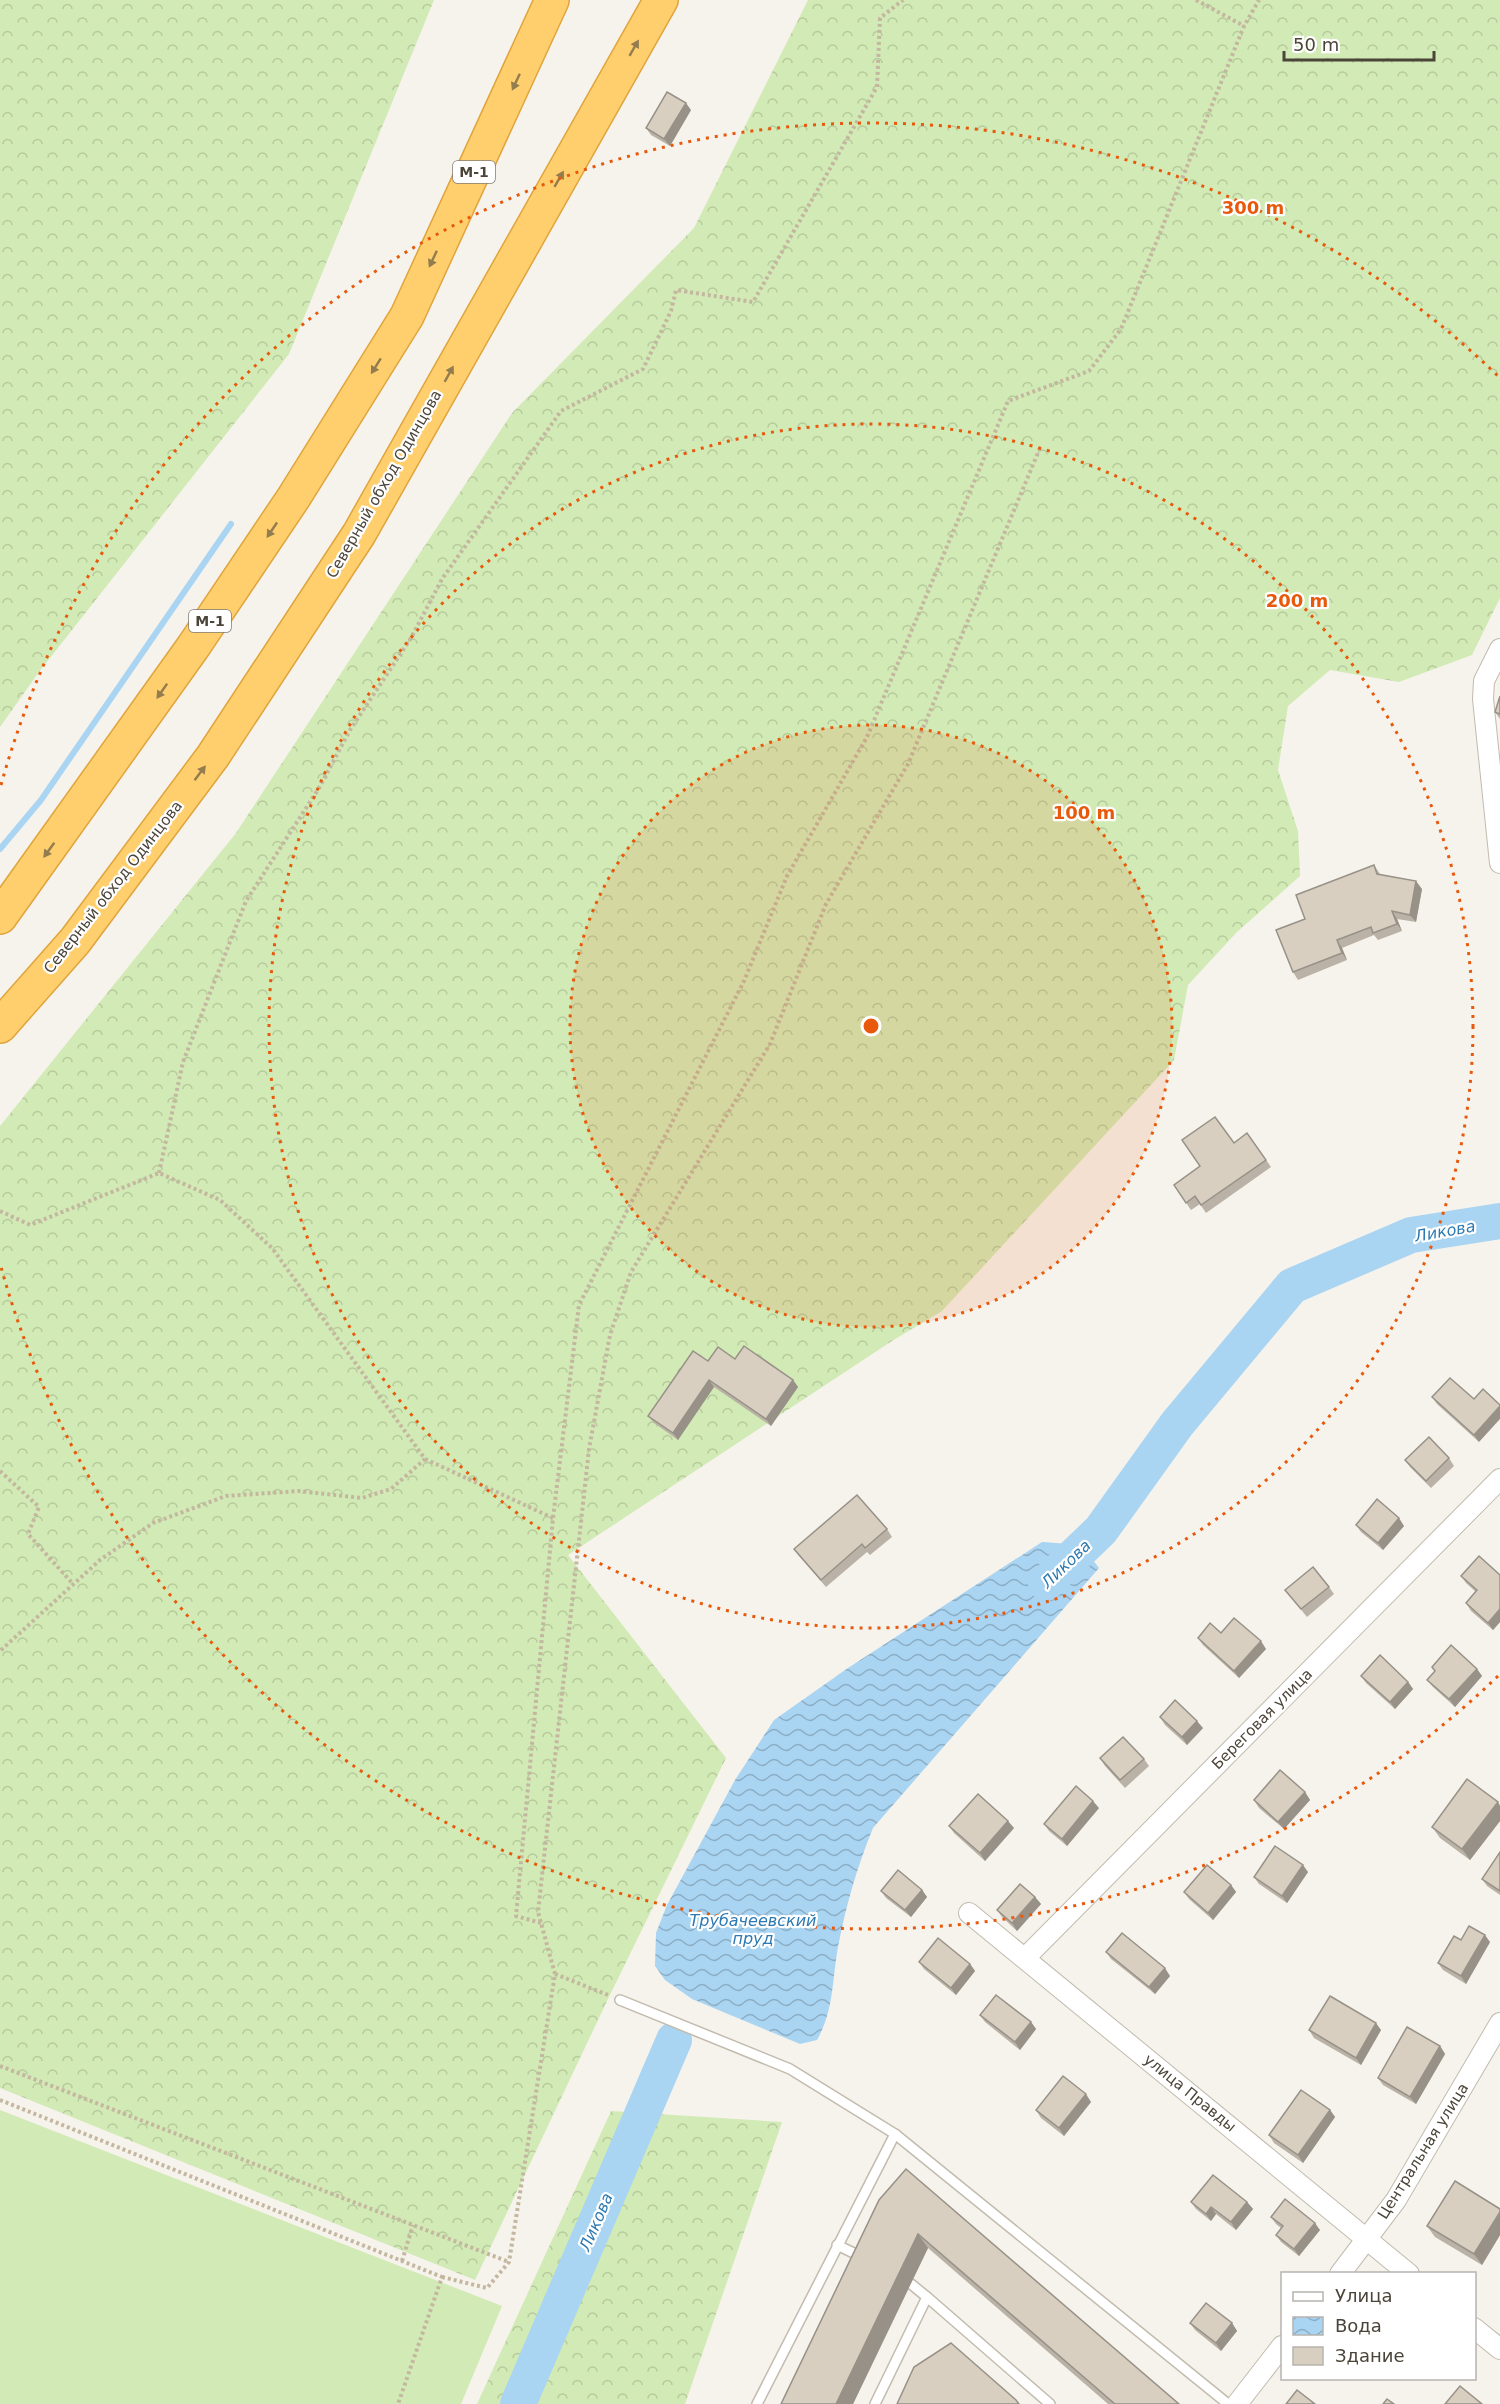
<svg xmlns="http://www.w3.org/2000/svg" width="1500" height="2404" viewBox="0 0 1500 2404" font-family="'DejaVu Sans',sans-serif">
<defs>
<pattern id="forest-crowns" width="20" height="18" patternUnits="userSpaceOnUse" patternTransform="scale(1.5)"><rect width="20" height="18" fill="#d2eab5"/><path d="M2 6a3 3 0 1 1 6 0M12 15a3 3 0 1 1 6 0" fill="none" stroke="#b6ca9c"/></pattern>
<pattern id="water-waves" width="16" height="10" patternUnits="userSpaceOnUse" patternTransform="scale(1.5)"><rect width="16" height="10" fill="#a9d4f2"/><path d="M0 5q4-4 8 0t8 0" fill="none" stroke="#8caec5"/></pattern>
</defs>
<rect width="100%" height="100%" fill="#f6f3ec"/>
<polygon fill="#d2eab5" points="0,2110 502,2306 461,2404 0,2404"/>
<g fill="url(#forest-crowns)">
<polygon points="0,0 434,0 289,354 39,672 0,727"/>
<polygon points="808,0 1500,0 1500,598 1472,655 1399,682 1330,670 1288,706 1278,770 1298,831 1300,876 1237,932 1188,985 1174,1060 942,1311 892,1341 568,1555 726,1758 607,2001 475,2280 0,2088 0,1126 236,833 512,413 694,228"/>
<polygon points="611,2111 782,2122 685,2404 477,2404"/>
</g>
<path fill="url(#water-waves)" d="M1042,1542C1072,1544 1081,1543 1099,1568L873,1828C857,1867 846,1905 838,1947C832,1980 834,2010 817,2040L800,2044L692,1999L665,1980L655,1966L656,1933L667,1905L735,1780L774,1720L848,1668Z"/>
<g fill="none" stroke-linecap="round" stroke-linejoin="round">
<polyline stroke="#a9d4f2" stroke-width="6" points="0,849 41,800 231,524"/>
<g stroke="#a9d4f2" stroke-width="36">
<polyline points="1046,1583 1101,1530 1177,1424 1292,1286 1411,1235 1500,1221"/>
<polyline points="518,2404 674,2040"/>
</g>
<g stroke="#c2bbae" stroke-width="12">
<g id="lane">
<polyline points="620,2000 790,2069 895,2134 1228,2404"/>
<polyline points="837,2245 864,2258"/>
<polyline points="911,2284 927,2297"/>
<polyline points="757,2404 895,2134"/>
<polyline points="875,2404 927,2297 1050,2404"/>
</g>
</g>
<g stroke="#c2bbae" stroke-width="22">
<g id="street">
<polyline points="1500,649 1484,681 1483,699 1500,863"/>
<polyline points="969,1913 1409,2274"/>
<polyline points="1025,1958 1500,1479"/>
<polyline points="1340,2274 1396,2200 1500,2023"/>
<polyline points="1474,2328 1500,2349"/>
<polyline points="1237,2404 1282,2346"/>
</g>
</g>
<g stroke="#e0a43c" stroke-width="36">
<g id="highway">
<polyline points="0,917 193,647 294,497 407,316 552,0"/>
<polyline points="0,1026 75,941 213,756 359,534 661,0"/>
</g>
</g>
<g stroke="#c4b79f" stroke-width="4" stroke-dasharray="3 3" stroke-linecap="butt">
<polyline points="1196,0 1244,26"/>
<polyline points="159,1173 183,1062 246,901 319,788 350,730 411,638 442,579 561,411 643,369 671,311 676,290 753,302 877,87 880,18 903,0"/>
<polyline points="0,1211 30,1225 159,1173 220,1200 272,1248 425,1459 391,1489 362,1498 299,1491 226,1496 153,1523 100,1560 0,1651"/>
<polyline points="425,1459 553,1518"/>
<polyline points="0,1471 39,1507 28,1534 73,1584"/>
<polyline points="541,1923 516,1916 553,1518 579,1305 744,981 787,876 867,737 1008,401 1089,371 1121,329 1244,26 1259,0"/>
<polyline points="555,1974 538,1912 589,1449 610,1335 631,1272 770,1044 826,904 908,764 1040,448"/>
<polyline points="0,2066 509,2262"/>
<polyline points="0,2100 442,2277 398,2404"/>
<polyline points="402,2261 413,2225"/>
<polyline points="442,2277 487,2288 509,2262 555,1974 608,1995"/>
</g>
<use href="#lane" stroke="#fff" stroke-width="9"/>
<use href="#street" stroke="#fff" stroke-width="20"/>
<use href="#highway" stroke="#ffcf6e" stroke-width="33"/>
</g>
<g fill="#bab2a6">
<polygon points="691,110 670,146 651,135 646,128"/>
<polygon points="1500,696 1500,719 1495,712"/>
<polygon points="1374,865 1380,874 1422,889 1416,922 1397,919 1402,931 1378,940 1374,935 1342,948 1347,960 1298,980 1293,972 1305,919"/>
<polygon points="1247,1133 1271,1167 1206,1213 1200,1204 1191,1210 1174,1185"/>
<polygon points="735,1359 793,1380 798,1387 771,1426 714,1387 678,1440 654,1423 648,1416 708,1361"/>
<polygon points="1450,1378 1479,1442 1437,1404 1432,1397"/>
<polygon points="1449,1458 1454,1466 1431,1488 1410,1467 1405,1460"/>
<polygon points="1356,1525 1404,1526 1383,1550 1361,1532"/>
<polygon points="887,1529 892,1537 870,1555 867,1552 826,1587 799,1556 794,1549"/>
<polygon points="1500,1575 1500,1622 1493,1630 1471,1611 1466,1603 1476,1592 1466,1583 1461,1576"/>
<polygon points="1329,1587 1334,1594 1307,1617 1285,1590"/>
<polygon points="1221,1633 1266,1649 1239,1678 1203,1645 1198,1638"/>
<polygon points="1432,1667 1477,1669 1482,1676 1455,1707 1433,1687 1427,1680 1435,1671"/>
<polygon points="1361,1676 1408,1682 1413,1689 1395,1709 1366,1683"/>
<polygon points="1160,1717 1203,1728 1187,1745 1165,1725"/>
<polygon points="1100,1758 1144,1759 1149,1766 1125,1788 1105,1766"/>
<polygon points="1305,1792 1310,1800 1284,1829 1259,1808 1254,1800"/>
<polygon points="1498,1802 1500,1806 1500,1821 1470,1860 1440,1838 1432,1827"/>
<polygon points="1099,1808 1067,1846 1049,1831 1044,1824"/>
<polygon points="949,1826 1014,1828 985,1861 954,1833"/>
<polygon points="1500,1852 1500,1895 1487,1886 1482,1879"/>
<polygon points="1308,1872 1287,1903 1259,1884 1254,1877"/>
<polygon points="1231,1885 1236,1892 1213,1920 1189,1899 1184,1892"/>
<polygon points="922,1890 927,1897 911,1917 886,1898 881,1891"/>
<polygon points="1035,1897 1041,1904 1017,1931 1002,1917 997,1910"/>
<polygon points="1461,1940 1490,1942 1466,1984 1443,1970 1438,1963"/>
<polygon points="1106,1952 1170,1976 1155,1994 1111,1959"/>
<polygon points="919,1962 970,1964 975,1971 956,1995 924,1969"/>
<polygon points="980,2015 1031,2022 1036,2029 1020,2050 985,2022"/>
<polygon points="1309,2030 1381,2030 1361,2065 1314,2038"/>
<polygon points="1440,2046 1445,2054 1416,2104 1383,2085 1378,2078"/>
<polygon points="1091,2102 1064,2136 1041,2118 1036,2110"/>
<polygon points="1330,2110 1335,2117 1303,2163 1274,2143 1269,2135"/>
<polygon points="879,2200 1179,2404 1108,2404 928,2248 853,2404 781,2404"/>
<polygon points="1191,2202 1247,2202 1253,2209 1236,2230 1216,2214 1211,2221 1196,2209"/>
<polygon points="1500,2209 1500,2235 1482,2265 1435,2237 1427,2226"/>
<polygon points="1271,2217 1320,2230 1299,2256 1281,2242 1276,2235 1281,2228 1276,2224"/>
<polygon points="1190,2323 1232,2323 1237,2331 1221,2351 1195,2330"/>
</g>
<g fill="#979187">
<polygon points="686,103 691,110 670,146 664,139"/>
<polygon points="1416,881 1422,889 1416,922 1410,915"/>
<polygon points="1392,911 1397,919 1402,931 1397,924"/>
<polygon points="1337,940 1342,948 1347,960 1342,953"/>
<polygon points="709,1380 714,1387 678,1440 673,1433"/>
<polygon points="793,1380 798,1387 771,1426 766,1419"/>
<polygon points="1500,1406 1500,1419 1479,1442 1474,1435"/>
<polygon points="1399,1518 1404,1526 1383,1550 1378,1543"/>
<polygon points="1500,1609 1500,1622 1493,1630 1488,1623"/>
<polygon points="1261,1641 1266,1649 1239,1678 1234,1671"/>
<polygon points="1477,1669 1482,1676 1455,1707 1449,1699"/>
<polygon points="1408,1682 1413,1689 1395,1709 1390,1702"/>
<polygon points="1197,1721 1203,1728 1187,1745 1182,1737"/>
<polygon points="1305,1792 1310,1800 1284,1829 1278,1822"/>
<polygon points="1093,1801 1099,1808 1067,1846 1062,1839"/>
<polygon points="1498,1802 1500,1806 1500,1821 1470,1860 1462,1849"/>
<polygon points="1008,1821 1014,1828 985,1861 980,1853"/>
<polygon points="1303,1865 1308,1872 1287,1903 1282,1896"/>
<polygon points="1231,1885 1236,1892 1213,1920 1208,1913"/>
<polygon points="922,1890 927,1897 911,1917 905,1910"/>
<polygon points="1035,1897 1041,1904 1017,1931 1012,1923"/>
<polygon points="1485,1935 1490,1942 1466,1984 1461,1976"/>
<polygon points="970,1964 975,1971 956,1995 951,1988"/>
<polygon points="1165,1968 1170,1976 1155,1994 1149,1987"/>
<polygon points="1031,2022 1036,2029 1020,2050 1015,2042"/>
<polygon points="1376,2023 1381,2030 1361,2065 1356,2058"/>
<polygon points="1440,2046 1445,2054 1416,2104 1410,2097"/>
<polygon points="1086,2094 1091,2102 1064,2136 1059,2128"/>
<polygon points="1330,2110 1335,2117 1303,2163 1298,2155"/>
<polygon points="1247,2202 1253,2209 1236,2230 1231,2222"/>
<polygon points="1211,2207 1216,2214 1211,2221 1206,2214"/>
<polygon points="1500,2212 1500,2235 1482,2265 1474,2254"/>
<polygon points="1315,2223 1320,2230 1299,2256 1294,2249"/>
<polygon points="918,2234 928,2248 853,2404 836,2404"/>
<polygon points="1232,2323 1237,2331 1221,2351 1216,2343"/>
</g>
<g fill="#d8cfc1" stroke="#979187" stroke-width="1.5">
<polygon points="667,92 686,103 664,139 646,128"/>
<polygon points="1500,696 1500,714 1495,712"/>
<polygon points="1374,865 1377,874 1416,881 1410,915 1392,911 1397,924 1373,933 1371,927 1337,940 1342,953 1293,972 1276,930 1305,919 1296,895"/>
<polygon points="1215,1117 1234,1143 1247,1133 1266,1160 1201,1205 1195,1196 1186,1203 1174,1185 1200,1166 1182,1140"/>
<polygon points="744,1346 793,1380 766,1419 709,1380 673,1433 648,1416 693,1351 708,1361 718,1347 735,1359"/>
<polygon points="1450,1378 1474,1399 1483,1389 1500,1405 1500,1406 1474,1435 1432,1397"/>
<polygon points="1429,1437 1449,1458 1426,1481 1405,1460"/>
<polygon points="857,1495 887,1529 865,1548 862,1544 821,1580 794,1549"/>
<polygon points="1377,1499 1399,1518 1378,1543 1356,1525"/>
<polygon points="1479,1556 1500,1575 1500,1609 1488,1623 1466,1603 1477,1590 1461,1576"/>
<polygon points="1313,1567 1329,1587 1301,1609 1285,1590"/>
<polygon points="1234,1618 1261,1641 1234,1671 1198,1638 1210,1623 1221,1633"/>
<polygon points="1451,1645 1477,1669 1449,1699 1427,1680 1435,1671 1432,1667"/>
<polygon points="1380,1655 1408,1682 1390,1702 1361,1676"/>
<polygon points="1175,1700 1197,1721 1182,1737 1160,1717"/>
<polygon points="1123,1737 1144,1759 1120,1780 1100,1758"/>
<polygon points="1280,1770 1305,1792 1278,1822 1254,1800"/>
<polygon points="1467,1779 1498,1802 1462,1849 1432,1827"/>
<polygon points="1076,1786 1093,1801 1062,1839 1044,1824"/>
<polygon points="978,1794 1008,1821 980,1853 949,1826"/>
<polygon points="1275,1846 1303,1865 1282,1896 1254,1877"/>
<polygon points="1500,1852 1500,1891 1482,1879"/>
<polygon points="1207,1865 1231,1885 1208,1913 1184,1892"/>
<polygon points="898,1870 922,1890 905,1910 881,1891"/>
<polygon points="1020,1884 1035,1897 1012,1923 997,1910"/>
<polygon points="1469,1926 1485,1935 1461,1976 1438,1963 1454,1936 1461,1940"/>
<polygon points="1122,1933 1165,1968 1149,1987 1106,1952"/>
<polygon points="938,1938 970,1964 951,1988 919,1962"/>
<polygon points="996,1995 1031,2022 1015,2042 980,2015"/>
<polygon points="1330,1996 1376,2023 1356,2058 1309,2030"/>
<polygon points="1407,2027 1440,2046 1410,2097 1378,2078"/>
<polygon points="1063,2076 1086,2094 1059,2128 1036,2110"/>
<polygon points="1301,2090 1330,2110 1298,2155 1269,2135"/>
<polygon points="906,2169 1179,2404 1115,2404 918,2234 836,2404 781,2404 879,2200"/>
<polygon points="1213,2175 1247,2202 1231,2222 1211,2207 1206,2214 1191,2202"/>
<polygon points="1455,2181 1500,2209 1500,2212 1474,2254 1427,2226"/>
<polygon points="1285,2199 1315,2223 1294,2249 1276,2235 1283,2226 1271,2217"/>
<polygon points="1206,2303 1232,2323 1216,2343 1190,2323"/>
<polygon points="951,2343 1016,2400 1019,2404 897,2404 914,2367"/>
<polygon points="1460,2386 1482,2404 1445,2404"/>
<polygon points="1297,2390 1315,2404 1286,2404"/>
<polygon points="1387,2399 1394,2404 1383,2404"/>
</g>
<defs><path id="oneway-solid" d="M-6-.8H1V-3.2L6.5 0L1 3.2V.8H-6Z" transform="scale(1.5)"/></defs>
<g fill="#937c4e">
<use href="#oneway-solid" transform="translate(634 48) rotate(-60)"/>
<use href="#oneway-solid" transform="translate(516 82) rotate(115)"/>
<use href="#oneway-solid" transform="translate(559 179) rotate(-60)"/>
<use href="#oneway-solid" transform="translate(433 259) rotate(115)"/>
<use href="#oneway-solid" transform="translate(376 366) rotate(122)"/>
<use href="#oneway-solid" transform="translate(449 374) rotate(-61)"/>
<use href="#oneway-solid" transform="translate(272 530) rotate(124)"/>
<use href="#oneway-solid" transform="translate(162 691) rotate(125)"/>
<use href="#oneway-solid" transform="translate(200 773) rotate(-53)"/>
<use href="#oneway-solid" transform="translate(49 850) rotate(126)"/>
</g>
<circle cx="871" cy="1026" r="301" fill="#e8590c" fill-opacity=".12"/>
<g fill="none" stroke="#e8590c" stroke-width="3" stroke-dasharray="3 6">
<circle cx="871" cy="1026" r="301"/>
<circle cx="871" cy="1026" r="602"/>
<path d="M1498 1676A903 903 0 0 1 1 1267M1 785A903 903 0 0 1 1498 376"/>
</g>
<g text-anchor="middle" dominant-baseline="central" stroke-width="4.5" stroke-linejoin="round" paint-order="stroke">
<g fill="#fff" stroke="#817c74" stroke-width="1.5">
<rect x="453" y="161" width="42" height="22" rx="4.5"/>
<rect x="189" y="610" width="42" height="22" rx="4.5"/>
</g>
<g font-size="14" font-weight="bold" fill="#4b4439">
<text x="474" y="172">М-1</text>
<text x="210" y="621">М-1</text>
</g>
<g font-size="15" fill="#4b4439" stroke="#fff">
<text transform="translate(384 484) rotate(-60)">Северный обход Одинцова</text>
<text transform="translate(113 887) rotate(-52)">Северный обход Одинцова</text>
<text transform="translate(1262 1719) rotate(-45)">Береговая улица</text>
<text transform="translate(1190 2093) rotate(39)">улица Правды</text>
<text transform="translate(1423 2151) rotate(-58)">Центральная улица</text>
</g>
<g font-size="16" font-style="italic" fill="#2e7ab2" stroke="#fff">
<text transform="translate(1445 1231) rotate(-10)">Ликова</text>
<text transform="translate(1066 1564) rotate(-44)">Ликова</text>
<text x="753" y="1920">Трубачеевский<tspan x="753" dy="18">пруд</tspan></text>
<text transform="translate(596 2222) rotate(-67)">Ликова</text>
</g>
</g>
<circle cx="871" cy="1026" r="9" fill="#e8590c" stroke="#fff" stroke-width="3"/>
<g font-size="18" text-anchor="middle" font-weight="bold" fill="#e8590c" stroke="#fff" stroke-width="4.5" stroke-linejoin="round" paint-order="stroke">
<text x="1253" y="214">300 m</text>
<text x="1297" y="607">200 m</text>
<text x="1084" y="819">100 m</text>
</g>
<rect x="1281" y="2272" width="195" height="108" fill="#ffffff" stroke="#b7b4b0" stroke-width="1.5"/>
<rect x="1293" y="2292" width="30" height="9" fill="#ffffff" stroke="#b7b4b0" stroke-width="1.5"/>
<text x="1335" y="2302" font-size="18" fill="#4b4439">Улица</text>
<rect x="1293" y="2317" width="30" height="18" fill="url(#water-waves)" stroke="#b7b4b0" stroke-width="1.5"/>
<text x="1335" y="2332" font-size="18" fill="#4b4439">Вода</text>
<rect x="1293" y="2347" width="30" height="18" fill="#d8cfc1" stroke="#b7b4b0" stroke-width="1.5"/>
<text x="1335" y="2362" font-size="18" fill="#4b4439">Здание</text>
<path d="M1284 51v9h150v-9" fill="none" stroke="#4b4439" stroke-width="3"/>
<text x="1293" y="51" font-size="18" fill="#4b4439" stroke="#ffffff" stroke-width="4.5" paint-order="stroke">50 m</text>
</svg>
